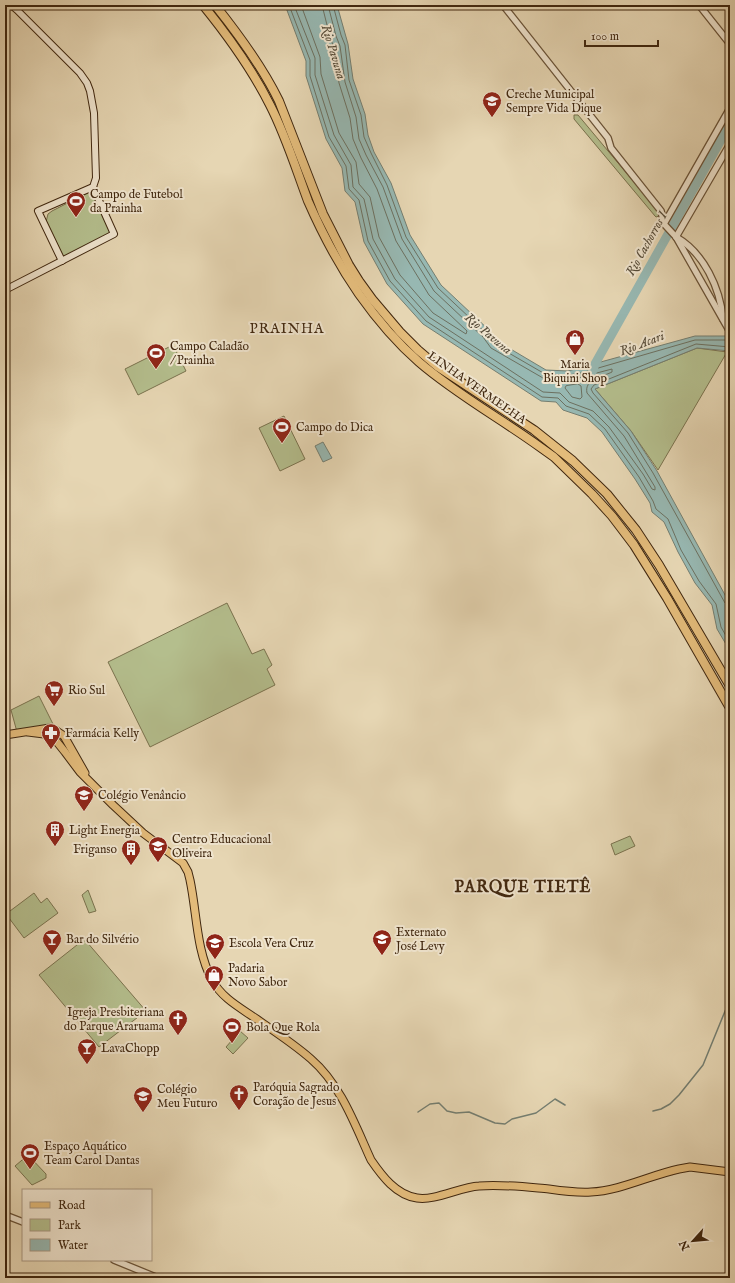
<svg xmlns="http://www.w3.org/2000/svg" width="735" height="1283" viewBox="0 0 735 1283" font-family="'IM FELL English',serif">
<rect width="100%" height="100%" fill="#e6d6b3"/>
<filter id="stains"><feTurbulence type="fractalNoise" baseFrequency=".005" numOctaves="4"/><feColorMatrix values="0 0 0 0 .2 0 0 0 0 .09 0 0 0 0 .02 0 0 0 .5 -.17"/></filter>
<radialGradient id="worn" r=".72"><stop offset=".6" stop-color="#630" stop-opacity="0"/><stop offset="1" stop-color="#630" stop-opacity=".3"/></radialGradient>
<g fill="#b4be8d" stroke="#7a724e">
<polygon points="574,115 578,115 659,212 659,216 656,217 655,216 574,119"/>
<polygon points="89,192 92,192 111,234 66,256 63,256 46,222 48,214 52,211"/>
<polygon points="173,345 186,371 138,395 125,369"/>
<polygon points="697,348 727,352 658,470 631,431 595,389"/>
<polygon points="284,416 305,459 280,471 259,428"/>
<polygon points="227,603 252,654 264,649 272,665 267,669 275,685 150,747 108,662"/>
<polygon points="39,696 55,728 17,732 11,710"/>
<polygon points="630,836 635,846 615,855 611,844"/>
<polygon points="88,890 96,911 89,913 82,895"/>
<polygon points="34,893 41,903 47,898 58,913 24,938 6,914"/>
<polygon points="82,941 86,941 146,1011 99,1047 39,975"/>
<polygon points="240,1031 248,1038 233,1054 226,1047"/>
<polygon points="28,1155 46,1174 46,1178 32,1185 15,1166"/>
</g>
<g fill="#97b8b2" stroke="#747e71">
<polygon points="285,5 337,5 348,44 353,79 365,114 368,135 374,152 391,183 410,235 441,285 490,331 497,341 546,370 568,371 695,336 730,336 730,351 697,348 595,389 631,431 657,471 730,604 730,651 717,629 712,605 695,583 678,552 664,522 652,512 650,503 635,479 602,432 587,418 563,410 556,402 541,401 423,324 387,284 364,242 355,202 345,191 342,168 326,139 306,76 306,61"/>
<polygon points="323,442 332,458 323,462 315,446"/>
</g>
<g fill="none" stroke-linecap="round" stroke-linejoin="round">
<g stroke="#6c7060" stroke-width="1">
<polyline points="289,5 310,60 310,76 329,137 346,166 349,189 359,200 368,241 390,281 426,321 542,397 558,398 566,406 589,414 605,429 639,477 653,501 656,509 668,519 681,550 699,581 716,604 721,627 730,643"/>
<path d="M294,5L315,58V75L334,135L351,165L353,187L364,199L373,239L395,279L429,317L543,392L560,393L569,402L593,411L609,427L643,474L652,489L655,490V487L624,436L587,393C584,379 602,377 612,372V369L570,380L543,378L491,348L483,337L434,291L402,239L383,187L366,155L359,139L356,117L345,82L340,46L336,36L328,5"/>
<polyline points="301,5 320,57 321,74 339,133 356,162 359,184 370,197 379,237 400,275 433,313 466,334 467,331 429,295 396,241 377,189 361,158 353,139 350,118 339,83 334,48 330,37 322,5"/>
<polyline points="333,5 341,35 345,45 349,80 361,115 364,137 371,153 387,185 406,237 438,288 487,334 495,345 545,374 568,375 581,373 695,340 730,340"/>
<polyline points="730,347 696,344 594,385 591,389 593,393 628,433 653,473 725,603 727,605 730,605"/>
<polygon points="578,384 581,386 582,397 580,399 572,397 565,388 566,386"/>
</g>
<g stroke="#747e71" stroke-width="1.5">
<polyline points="653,1111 661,1109 670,1104 679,1095 703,1065 730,999"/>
<polyline points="418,1112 430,1104 439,1103 447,1111 456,1113 469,1112 495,1123 505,1124 512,1119 536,1113 555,1099 565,1105"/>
</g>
<polyline stroke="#97b8b2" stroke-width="9" points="591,375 595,364 730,124"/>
<g stroke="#6a5338" stroke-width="8">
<g id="tertiary">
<polyline points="503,5 608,138 611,148 661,211 664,224 676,237 730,332"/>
<polyline points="699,5 730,44"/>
<polyline points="664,224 730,108"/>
<polyline points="676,237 730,144"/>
<path d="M676,237C704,253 720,288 723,319"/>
<polyline points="5,1215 23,1222"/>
<polyline points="114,1260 158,1278"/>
</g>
</g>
<g stroke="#40270f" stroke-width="8">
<g id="secondary">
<polyline points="11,5 17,10 80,73 87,83 90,91 94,113 96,178 93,187 38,211 62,261"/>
<polyline points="5,290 114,234 93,187"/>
</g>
</g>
<g stroke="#40270f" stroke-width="9">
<g id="primary">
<path d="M28,732L44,734L57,742L65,752L80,772L113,805L143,833L183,863L188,872L190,880C197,913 196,950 212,980C222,998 239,1007 255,1018C274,1031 294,1044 311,1059C341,1085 355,1125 371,1160C382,1176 396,1195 417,1198C435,1201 460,1187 479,1186C502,1184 526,1187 549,1189C563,1191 577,1193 591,1192C619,1191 651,1175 679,1169L690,1167L730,1172"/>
<polyline points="5,735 50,728 55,730 64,736 85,773"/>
</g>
</g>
<g stroke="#40270f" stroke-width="10">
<g id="motorway">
<path d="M203,5C229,37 252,69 270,105C286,136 296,169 308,201C322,233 339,265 359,294C376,318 396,342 419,362C456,394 500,418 540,447L554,457L592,494L612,516L634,545L667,598L730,708"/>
<path d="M215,5C239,35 262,66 279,101L323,214L349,265L359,281L372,299L400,332L418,350L438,367L534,430L573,461L607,494L636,530L659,565L730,686"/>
</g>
</g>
<use href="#tertiary" stroke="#efe4ce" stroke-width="5.5"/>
<use href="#secondary" stroke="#efe4ce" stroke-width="6"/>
<use href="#primary" stroke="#e3bb7a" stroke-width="7"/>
<use href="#motorway" stroke="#e3bb7a" stroke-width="8"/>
</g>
<defs>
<g id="school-pin" transform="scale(1)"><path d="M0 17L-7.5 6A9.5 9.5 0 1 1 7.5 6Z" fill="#8f2418" stroke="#efe4ce"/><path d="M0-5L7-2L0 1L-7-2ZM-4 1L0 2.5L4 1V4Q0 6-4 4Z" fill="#fff"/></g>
<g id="stadium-pin" transform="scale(1)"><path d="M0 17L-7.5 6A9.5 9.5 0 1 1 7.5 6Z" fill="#8f2418" stroke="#efe4ce"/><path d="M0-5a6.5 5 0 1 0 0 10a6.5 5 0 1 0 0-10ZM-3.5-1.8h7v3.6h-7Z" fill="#fff"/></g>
<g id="shop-pin" transform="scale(1)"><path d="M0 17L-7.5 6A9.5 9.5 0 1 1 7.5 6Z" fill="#8f2418" stroke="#efe4ce"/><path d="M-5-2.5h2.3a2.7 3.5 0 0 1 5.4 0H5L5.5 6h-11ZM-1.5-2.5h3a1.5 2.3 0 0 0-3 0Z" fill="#fff"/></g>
<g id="supermarket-pin" transform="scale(1)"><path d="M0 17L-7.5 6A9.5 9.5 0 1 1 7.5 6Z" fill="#8f2418" stroke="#efe4ce"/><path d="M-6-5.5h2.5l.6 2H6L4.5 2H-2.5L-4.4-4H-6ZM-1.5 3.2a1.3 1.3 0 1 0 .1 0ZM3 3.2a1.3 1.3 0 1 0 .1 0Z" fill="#fff"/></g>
<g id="pharmacy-pin" transform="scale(1)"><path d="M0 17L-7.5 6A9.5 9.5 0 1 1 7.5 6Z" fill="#8f2418" stroke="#efe4ce"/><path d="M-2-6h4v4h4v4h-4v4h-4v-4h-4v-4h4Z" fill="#fff"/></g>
<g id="building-pin" transform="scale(1)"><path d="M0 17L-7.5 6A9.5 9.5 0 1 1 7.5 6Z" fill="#8f2418" stroke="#efe4ce"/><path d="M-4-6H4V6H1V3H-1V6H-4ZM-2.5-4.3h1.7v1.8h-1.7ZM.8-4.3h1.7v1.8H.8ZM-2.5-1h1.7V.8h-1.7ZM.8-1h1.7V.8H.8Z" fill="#fff"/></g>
<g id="bar-pin" transform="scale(1)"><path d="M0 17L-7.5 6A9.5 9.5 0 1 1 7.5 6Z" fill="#8f2418" stroke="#efe4ce"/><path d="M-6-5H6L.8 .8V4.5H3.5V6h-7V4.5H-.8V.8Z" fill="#fff"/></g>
<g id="church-pin" transform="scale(1)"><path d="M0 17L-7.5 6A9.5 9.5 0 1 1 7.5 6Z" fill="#8f2418" stroke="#efe4ce"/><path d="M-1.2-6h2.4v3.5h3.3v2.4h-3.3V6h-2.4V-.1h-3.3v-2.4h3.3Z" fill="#fff"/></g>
</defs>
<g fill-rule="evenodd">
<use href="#school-pin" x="492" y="101"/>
<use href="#stadium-pin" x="76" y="201"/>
<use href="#shop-pin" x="575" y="339"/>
<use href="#stadium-pin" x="156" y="353"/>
<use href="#stadium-pin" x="282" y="427"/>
<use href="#supermarket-pin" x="54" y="690"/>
<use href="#pharmacy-pin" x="51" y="733"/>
<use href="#school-pin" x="84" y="795"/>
<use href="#building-pin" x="55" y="830"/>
<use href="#school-pin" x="158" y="846"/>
<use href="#building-pin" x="131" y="849"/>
<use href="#bar-pin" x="52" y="939"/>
<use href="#school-pin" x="382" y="939"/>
<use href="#school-pin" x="215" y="943"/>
<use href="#shop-pin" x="214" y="975"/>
<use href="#church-pin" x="178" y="1019"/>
<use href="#stadium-pin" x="232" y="1027"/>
<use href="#bar-pin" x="87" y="1048"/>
<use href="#church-pin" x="239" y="1094"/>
<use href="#school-pin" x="143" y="1096"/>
<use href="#stadium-pin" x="30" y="1153"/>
</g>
<g text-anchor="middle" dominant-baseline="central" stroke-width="4" stroke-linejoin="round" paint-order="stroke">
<g font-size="12" fill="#40270f" stroke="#efe4ce" text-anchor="start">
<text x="506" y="94">Creche Municipal<tspan x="506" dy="14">Sempre Vida Dique</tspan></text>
<text x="90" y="194">Campo de Futebol<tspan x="90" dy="14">da Prainha</tspan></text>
<text x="170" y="346">Campo Caladão<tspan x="170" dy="14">/ Prainha</tspan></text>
<text x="575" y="364" text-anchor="middle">Maria<tspan x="575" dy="14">Biquini Shop</tspan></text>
<text x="296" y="427">Campo do Dica</text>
<text x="68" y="690">Rio Sul</text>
<text x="65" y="733">Farmácia Kelly</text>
<text x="98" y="795">Colégio Venâncio</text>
<text x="69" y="830">Light Energia</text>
<text x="172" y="839">Centro Educacional<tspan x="172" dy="14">Oliveira</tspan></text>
<text x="117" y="849" text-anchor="end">Friganso</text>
<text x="396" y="932">Externato<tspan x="396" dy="14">José Levy</tspan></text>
<text x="66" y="939">Bar do Silvério</text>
<text x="229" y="943">Escola Vera Cruz</text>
<text x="228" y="968">Padaria<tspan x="228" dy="14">Novo Sabor</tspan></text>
<text x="164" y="1012" text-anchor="end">Igreja Presbiteriana<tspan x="164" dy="14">do Parque Araruama</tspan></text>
<text x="246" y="1027">Bola Que Rola</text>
<text x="101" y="1048">LavaChopp</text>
<text x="253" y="1087">Paróquia Sagrado<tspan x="253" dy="14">Coração de Jesus</tspan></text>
<text x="157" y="1089">Colégio<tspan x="157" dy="14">Meu Futuro</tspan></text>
<text x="44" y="1146">Espaço Aquático<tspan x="44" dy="14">Team Carol Dantas</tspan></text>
</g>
<g font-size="12" fill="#40270f" stroke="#efe4ce">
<text transform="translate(477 388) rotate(35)">LINHA VERMELHA</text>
</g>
<g font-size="13" font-style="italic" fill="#564b38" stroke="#efe4ce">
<text transform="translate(333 52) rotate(73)">Rio Pavuna</text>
<text transform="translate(647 244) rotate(-61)">Rio Cachorros I</text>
<text transform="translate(488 334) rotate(40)">Rio Pavuna</text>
<text transform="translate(642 344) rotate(-21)">Rio Acari</text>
</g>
<g font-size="14" letter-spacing="1" fill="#40270f" stroke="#efe4ce">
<text x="287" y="329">PRAINHA</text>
</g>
<g font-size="16" font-weight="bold" letter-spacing="1" fill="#40270f" stroke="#efe4ce">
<text x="523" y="888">PARQUE TIETÊ</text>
</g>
</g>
<rect width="735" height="1283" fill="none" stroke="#e6d6b3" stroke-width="20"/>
<rect x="6" y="6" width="723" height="1271" fill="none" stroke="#40270f" stroke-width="2"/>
<rect x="10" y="10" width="715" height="1263" fill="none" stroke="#40270f"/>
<rect x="22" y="1189" width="130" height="72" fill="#efe4ce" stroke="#a99882"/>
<rect x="30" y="1202" width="20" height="6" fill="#e3bb7a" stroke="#a99882"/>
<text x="58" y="1209" font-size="12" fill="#40270f">Road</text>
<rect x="30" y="1219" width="20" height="12" fill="#b4be8d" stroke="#a99882"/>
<text x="58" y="1229" font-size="12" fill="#40270f">Park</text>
<rect x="30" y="1239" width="20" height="12" fill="#97b8b2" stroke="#a99882"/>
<text x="58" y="1249" font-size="12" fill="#40270f">Water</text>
<g transform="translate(693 1241) rotate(243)" stroke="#efe4ce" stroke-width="3" paint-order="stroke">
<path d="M0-3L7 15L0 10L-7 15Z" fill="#40270f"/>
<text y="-6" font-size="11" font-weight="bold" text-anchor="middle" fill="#40270f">N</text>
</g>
<path d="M585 40v6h73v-6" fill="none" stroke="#40270f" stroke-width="2"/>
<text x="591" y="40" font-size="12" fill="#40270f" stroke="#efe4ce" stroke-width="3" paint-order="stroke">100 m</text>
<rect width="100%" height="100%" filter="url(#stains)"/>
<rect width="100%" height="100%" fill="url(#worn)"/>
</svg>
